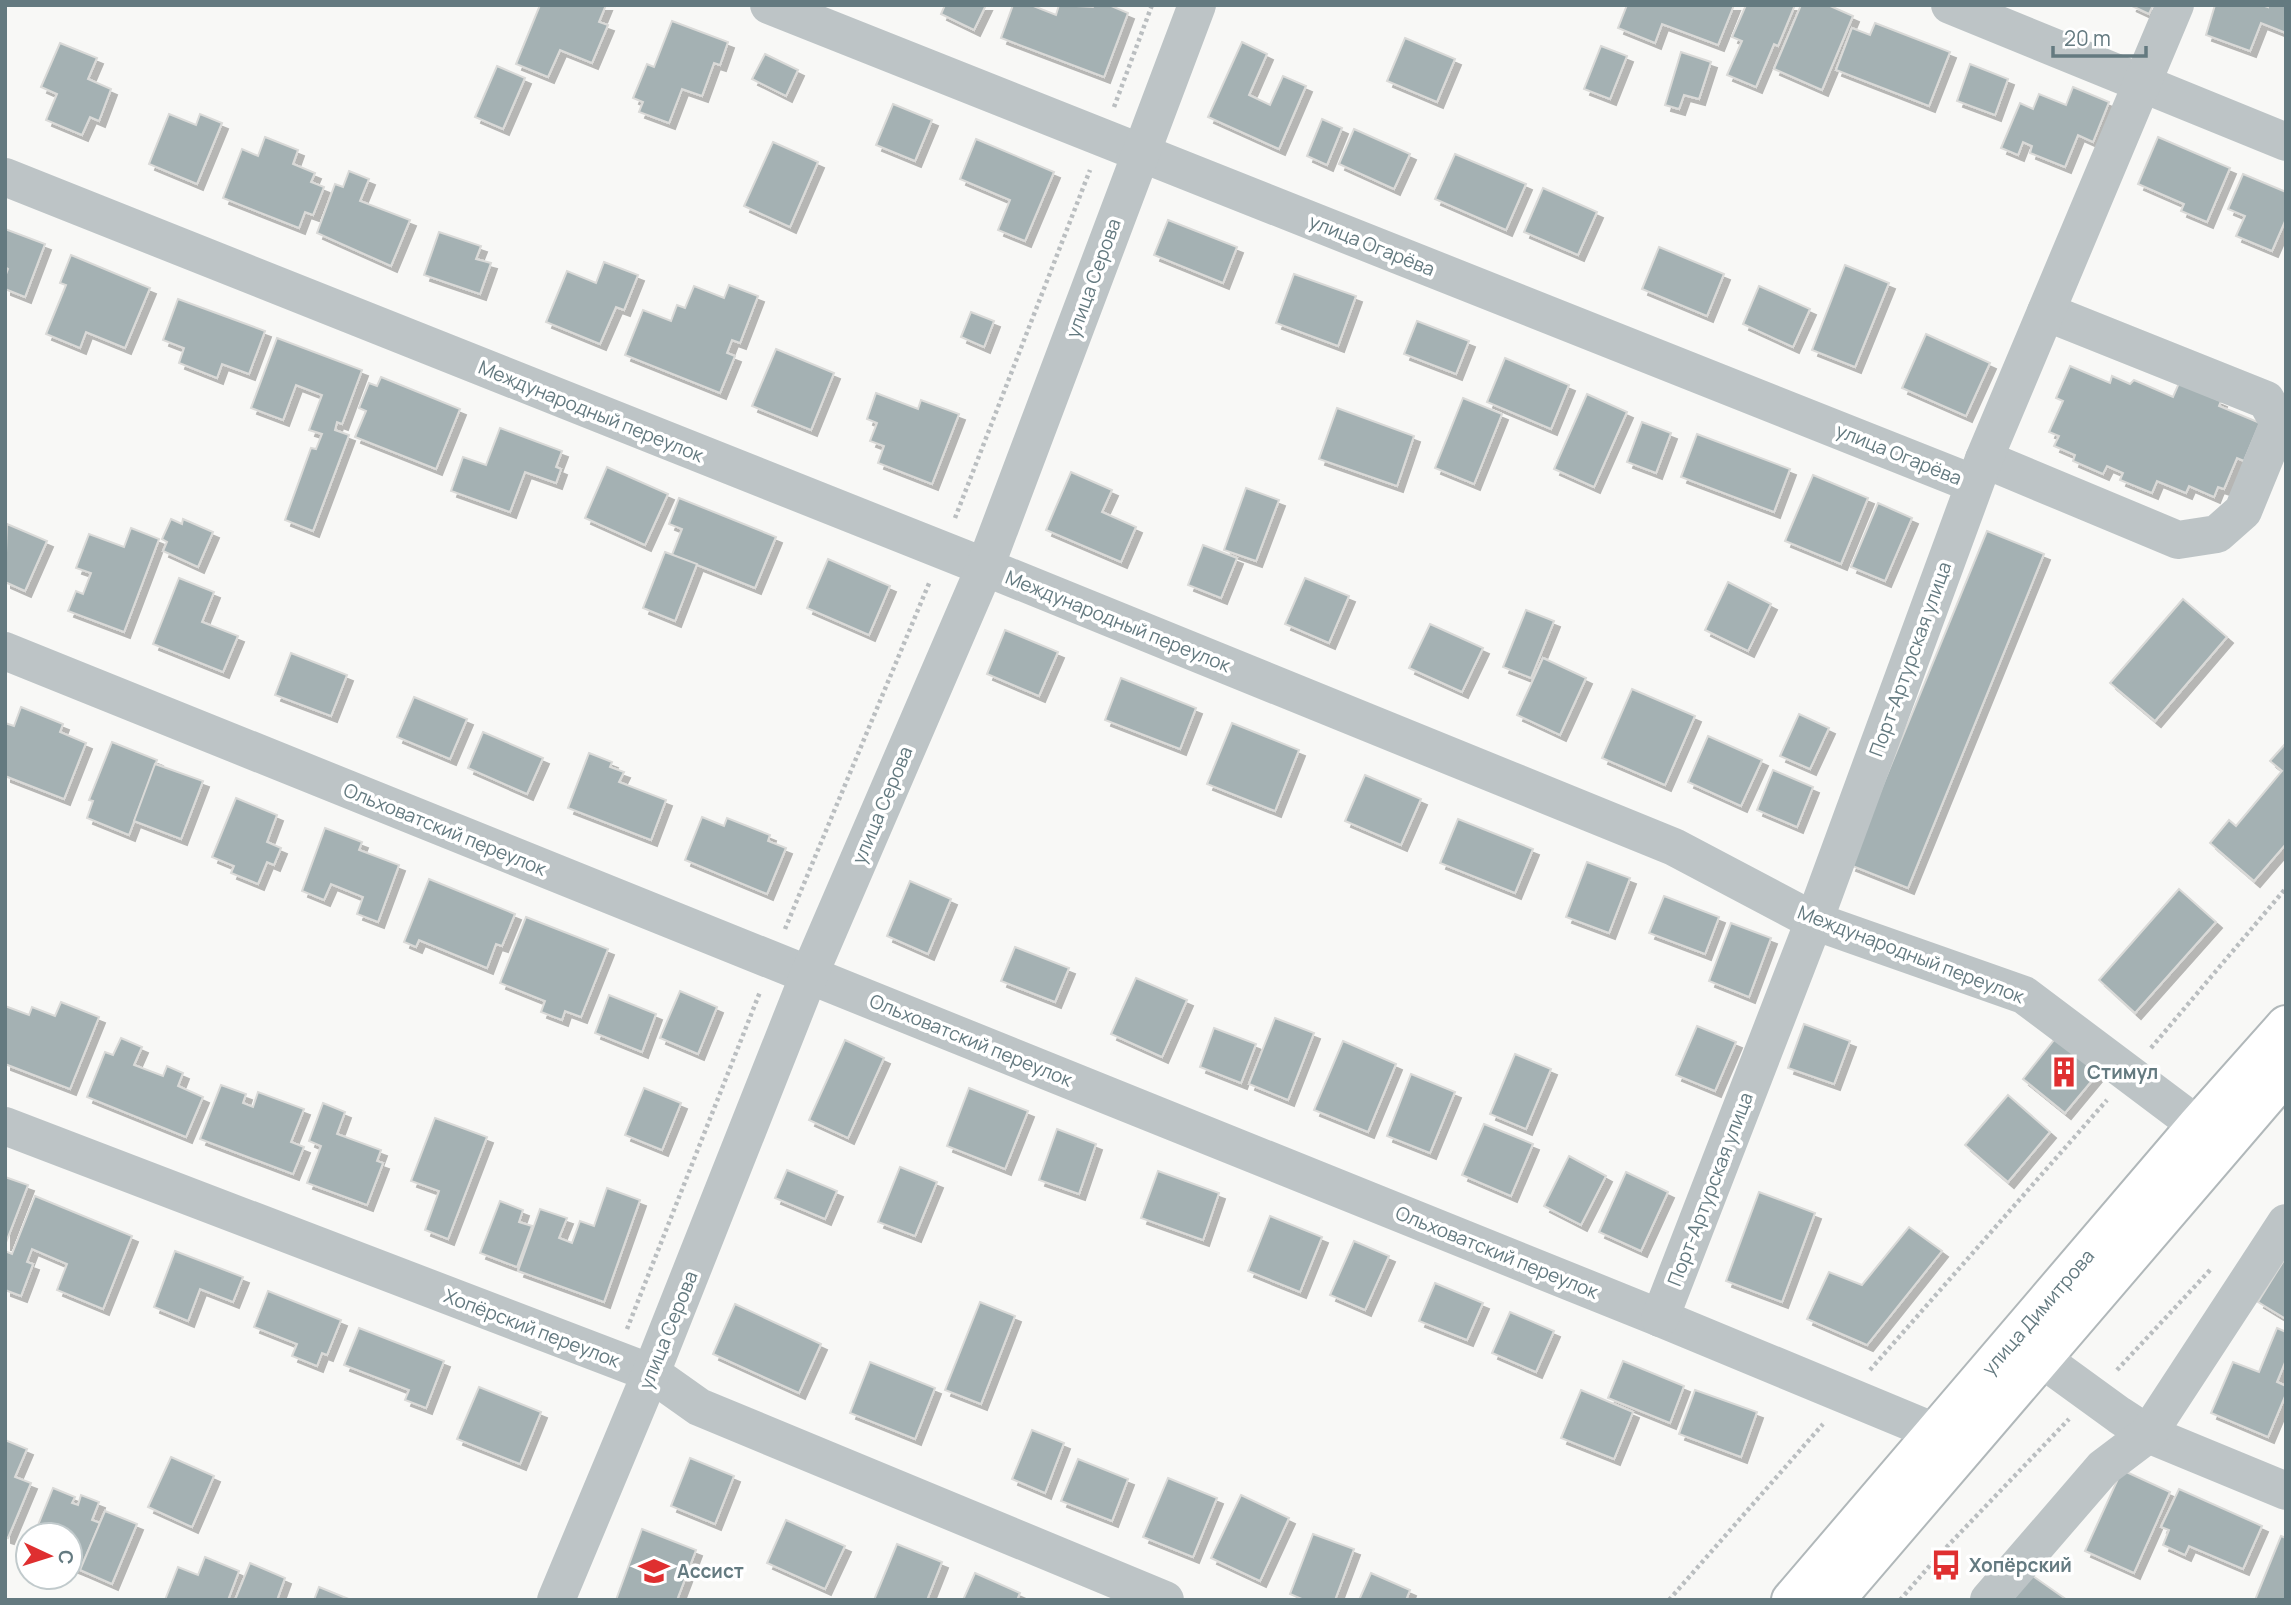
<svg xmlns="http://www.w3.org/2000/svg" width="2291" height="1605" viewBox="0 0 2291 1605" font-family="Manrope,sans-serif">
<defs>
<filter id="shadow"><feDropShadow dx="6" dy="6" stdDeviation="0" flood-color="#0004"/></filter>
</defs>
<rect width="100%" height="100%" fill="#f8f8f6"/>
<g fill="#a4b1b3" stroke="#dadad8" stroke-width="2" filter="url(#shadow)">
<polygon points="540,5 606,5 599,22 608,25 592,63 560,50 548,77 516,64"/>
<polygon points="945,5 986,5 974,30 941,14"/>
<polygon points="1013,5 1031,5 1056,15 1059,5 1093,7 1094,5 1109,5 1128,13 1104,77 1001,38"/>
<polygon points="1627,5 1734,5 1718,45 1662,24 1655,43 1618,28"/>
<polygon points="1746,5 1795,5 1778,46 1774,44 1756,87 1727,75 1742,41 1732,37"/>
<polygon points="1801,5 1828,5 1853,16 1822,90 1774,69"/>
<polygon points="2130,5 2153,5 2149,14"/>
<polygon points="2215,5 2262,5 2268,7 2268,5 2286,5 2286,33 2261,23 2250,51 2206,35"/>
<polygon points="672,21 728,42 720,65 714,63 702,96 682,89 669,123 639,112 643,102 633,98 647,64 654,67"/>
<polygon points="1875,23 1950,52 1929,106 1836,70 1852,28 1870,35"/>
<polygon points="1405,38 1455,59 1437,102 1387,81"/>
<polygon points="1242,42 1267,54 1249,95 1270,105 1283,76 1306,86 1279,149 1208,117"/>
<polygon points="60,43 97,58 88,79 111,89 99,121 90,117 82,135 46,120 57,94 41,87"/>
<polygon points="1601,46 1627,56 1610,99 1584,89"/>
<polygon points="1681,52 1711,62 1699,99 1684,95 1679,109 1665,105"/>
<polygon points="765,54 798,70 786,96 752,79"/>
<polygon points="1970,64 2008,79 1995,115 1957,101"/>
<polygon points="497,66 525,78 503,129 475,117"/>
<polygon points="2073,87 2109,102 2093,142 2078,135 2065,167 2030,153 2032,146 2023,142 2018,155 2001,148 2020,103 2033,109 2039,94 2066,105"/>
<polygon points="893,104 932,120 915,161 876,145"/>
<polygon points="169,114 196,125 200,114 222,123 197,184 149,164"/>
<polygon points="1322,119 1342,128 1327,165 1307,156"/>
<polygon points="1354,129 1410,154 1394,189 1339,164"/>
<polygon points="265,137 298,150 293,164 315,173 311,182 324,187 313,215 305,212 299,228 223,198 242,149 258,156"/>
<polygon points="2158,137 2230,168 2207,222 2181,211 2184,204 2138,184"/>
<polygon points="976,139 1054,172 1025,241 998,230 1010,200 960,179"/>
<polygon points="773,142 818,162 790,227 744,206"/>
<polygon points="1455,154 1526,184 1506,230 1435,199"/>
<polygon points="349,171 369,179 360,201 410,220 391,266 317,233 335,184 343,187"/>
<polygon points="2243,174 2286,192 2286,219 2272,251 2236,236 2245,216 2228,209"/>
<polygon points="1543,188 1597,212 1578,255 1524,232"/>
<polygon points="1168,220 1237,247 1223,283 1154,255"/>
<polygon points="5,229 45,244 25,297 5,289 5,277 8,269 5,267"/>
<polygon points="439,232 481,246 476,259 491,263 480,294 424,275"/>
<polygon points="1659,247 1724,274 1707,316 1642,289"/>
<polygon points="71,255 150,288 125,348 86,332 80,348 46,334 66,285 60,283"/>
<polygon points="604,262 638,275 624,310 616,307 600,344 546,322 567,271 596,283"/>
<polygon points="1845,265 1889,283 1855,367 1812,350"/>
<polygon points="1294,274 1356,296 1338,346 1276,323"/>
<polygon points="729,285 758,296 740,343 732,340 727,353 735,356 720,393 625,355 643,310 671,321 677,305 685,308 694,286 724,298"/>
<polygon points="1759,286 1810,309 1793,347 1743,324"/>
<polygon points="178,299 265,331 249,374 222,364 217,378 179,363 184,348 163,340"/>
<polygon points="971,312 994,321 984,347 961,337"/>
<polygon points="1417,321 1469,341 1456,374 1404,354"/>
<polygon points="1926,334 1990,363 1966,416 1902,388"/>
<polygon points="277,338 362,370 342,424 337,422 335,430 349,435 313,531 285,520 311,448 316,449 322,434 309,430 322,395 296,385 283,420 251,408"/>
<polygon points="776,349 834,373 811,430 752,406"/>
<polygon points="1505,358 1569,385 1551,429 1487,402"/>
<polygon points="2070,366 2110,383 2112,376 2130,384 2134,380 2173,397 2179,383 2221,401 2219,406 2260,423 2244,461 2237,458 2224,489 2218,487 2214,497 2189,486 2186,493 2157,481 2152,493 2120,480 2123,473 2107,466 2103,474 2073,461 2075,455 2054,446 2059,436 2049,432 2063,401 2056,398"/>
<polygon points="381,377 460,409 436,469 355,437 366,411 359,408 369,383 377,386"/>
<polygon points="876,393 918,409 921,400 959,414 932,484 878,463 884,446 870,441 877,423 867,419"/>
<polygon points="1587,394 1627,412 1594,487 1554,469"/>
<polygon points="1463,398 1502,414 1474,484 1435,468"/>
<polygon points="1337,408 1414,436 1397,486 1319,459"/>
<polygon points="1642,422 1671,433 1656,473 1627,462"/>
<polygon points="500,428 562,451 556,467 561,469 556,483 525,472 510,512 451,491 463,457 486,465"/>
<polygon points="1697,434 1790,469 1774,512 1681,477"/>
<polygon points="607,467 668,494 645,545 585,518"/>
<polygon points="1071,472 1112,490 1102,512 1136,527 1121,562 1046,530"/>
<polygon points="1813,475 1868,498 1841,564 1785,541"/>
<polygon points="1246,488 1279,500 1256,561 1224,550"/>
<polygon points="679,498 776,537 755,588 672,555 682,529 669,524"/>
<polygon points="1878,503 1912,518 1885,581 1851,567"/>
<polygon points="171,519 182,524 183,519 213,532 198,567 163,551 167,542 162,539"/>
<polygon points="7,524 47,541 25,591 5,582"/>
<polygon points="131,528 159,539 124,632 68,611 76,591 83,594 91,573 76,568 89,534 124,547"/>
<polygon points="1987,531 2044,554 1908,888 1850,865"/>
<polygon points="1203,545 1237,558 1221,598 1188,585"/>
<polygon points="665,552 697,564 675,621 643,608"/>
<polygon points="828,559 890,586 869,635 807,608"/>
<polygon points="179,578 214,592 202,622 238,636 223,672 153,644"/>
<polygon points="1305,578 1349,596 1329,643 1285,624"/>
<polygon points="1728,582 1771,604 1748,651 1705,630"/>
<polygon points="2183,599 2227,637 2155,721 2110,683"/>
<polygon points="1526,610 1554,621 1531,678 1503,667"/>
<polygon points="1430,624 1483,648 1462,692 1409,668"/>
<polygon points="1005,630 1058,652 1039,696 987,674"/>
<polygon points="291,653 347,675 331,716 275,695"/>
<polygon points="1543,658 1586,678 1560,735 1517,715"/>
<polygon points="1121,678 1196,708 1180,749 1105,720"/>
<polygon points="1632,689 1695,716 1665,785 1602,758"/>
<polygon points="414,697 467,719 450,759 397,737"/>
<polygon points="21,707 63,724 60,732 86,743 64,799 5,776 5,723 14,726"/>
<polygon points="1799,714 1829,728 1810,769 1780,756"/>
<polygon points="1232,723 1299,750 1275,811 1207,784"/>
<polygon points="483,732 543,758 527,794 468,768"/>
<polygon points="1708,736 1762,760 1741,806 1688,782"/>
<polygon points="112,742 157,760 129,835 87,818 93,801 89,800"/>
<polygon points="2286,743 2286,844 2254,881 2210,843 2229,820 2236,826 2282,771 2270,761"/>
<polygon points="589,753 612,762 610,767 624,772 619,782 666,800 651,840 568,808"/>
<polygon points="155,764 203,781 181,839 134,821"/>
<polygon points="1773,770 1813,787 1797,827 1757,810"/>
<polygon points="1365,775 1421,799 1401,845 1345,821"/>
<polygon points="236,798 277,815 267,842 281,848 274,865 267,862 258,884 231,873 234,866 212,857"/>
<polygon points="702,817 724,826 727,818 770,835 768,841 786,848 767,894 685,860"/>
<polygon points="1458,819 1533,849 1515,893 1440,863"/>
<polygon points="325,828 362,842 359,850 399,865 378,922 357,914 363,897 331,884 324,900 302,891"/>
<polygon points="1587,862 1630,878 1609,933 1566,917"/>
<polygon points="429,879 515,914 502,946 496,944 487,968 419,940 416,947 404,942"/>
<polygon points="910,881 951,899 928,954 887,936"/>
<polygon points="2179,889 2216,922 2135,1013 2099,980"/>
<polygon points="1664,896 1719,917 1705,954 1649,933"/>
<polygon points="526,917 608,949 581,1017 565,1011 562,1020 541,1012 545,1001 500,983"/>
<polygon points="1731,923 1771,938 1749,997 1709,981"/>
<polygon points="1015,947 1069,968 1055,1002 1001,981"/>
<polygon points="1136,978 1187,1000 1162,1057 1111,1034"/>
<polygon points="680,991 717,1007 698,1054 660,1038"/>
<polygon points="609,995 656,1014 642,1052 595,1033"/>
<polygon points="61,1002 99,1017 70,1089 5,1064 5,1006 29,1015 32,1007 55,1016"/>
<polygon points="1275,1018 1314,1033 1288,1100 1249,1084"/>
<polygon points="1804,1024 1850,1041 1834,1084 1788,1068"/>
<polygon points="1697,1026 1736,1042 1715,1091 1676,1075"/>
<polygon points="1214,1028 1256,1044 1241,1083 1200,1067"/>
<polygon points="2062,1030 2105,1065 2065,1113 2023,1079"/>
<polygon points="121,1038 142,1047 134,1065 163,1076 167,1066 183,1073 178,1086 203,1097 186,1137 87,1097 105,1052 113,1055"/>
<polygon points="845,1040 884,1058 848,1138 809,1120"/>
<polygon points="1343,1041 1396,1064 1368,1132 1314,1110"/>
<polygon points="1515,1054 1551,1069 1526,1129 1490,1114"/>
<polygon points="1411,1074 1455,1092 1430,1153 1387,1136"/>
<polygon points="221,1085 246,1094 243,1103 253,1107 258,1092 304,1109 291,1142 304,1147 293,1174 200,1139"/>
<polygon points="644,1088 681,1103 662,1150 625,1135"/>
<polygon points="969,1088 1028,1111 1005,1169 947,1146"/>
<polygon points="2008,1095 2050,1132 2008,1182 1965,1145"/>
<polygon points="323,1103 345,1112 337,1134 381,1150 377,1161 383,1163 367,1205 307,1183 321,1146 309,1141"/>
<polygon points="435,1118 487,1137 448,1239 425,1230 439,1191 411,1181"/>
<polygon points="1484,1124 1533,1144 1511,1196 1462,1175"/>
<polygon points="1057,1129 1096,1144 1079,1194 1039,1180"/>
<polygon points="1569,1156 1606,1176 1581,1225 1544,1206"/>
<polygon points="900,1167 937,1182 915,1236 878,1222"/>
<polygon points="787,1170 837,1191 825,1219 775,1198"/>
<polygon points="1158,1171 1219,1193 1203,1240 1141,1218"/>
<polygon points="1626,1172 1668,1192 1641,1251 1599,1232"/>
<polygon points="5,1177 28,1185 5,1245"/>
<polygon points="607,1188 640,1200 604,1302 518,1271 540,1209 567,1218 559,1238 572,1243 580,1221 594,1226"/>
<polygon points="1759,1192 1815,1213 1782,1302 1726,1281"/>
<polygon points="35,1196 132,1236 103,1309 57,1290 67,1264 32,1249 27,1262 33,1264 21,1296 5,1290 5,1251 12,1254"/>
<polygon points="500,1201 523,1210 519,1222 532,1226 517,1267 480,1253"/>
<polygon points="1270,1216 1322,1237 1300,1292 1248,1271"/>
<polygon points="1909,1227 1942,1251 1867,1345 1807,1319 1829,1272 1862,1285"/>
<polygon points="1354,1241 1389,1256 1365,1310 1330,1295"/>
<polygon points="175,1251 243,1277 233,1302 200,1289 188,1321 154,1307"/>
<polygon points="2286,1257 2286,1319 2258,1302"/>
<polygon points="1435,1283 1483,1303 1467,1340 1419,1321"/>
<polygon points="268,1291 341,1320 327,1355 322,1353 317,1366 292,1356 297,1344 254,1327"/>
<polygon points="980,1302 1015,1316 981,1404 945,1390"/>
<polygon points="735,1304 821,1344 799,1393 713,1354"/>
<polygon points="1510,1312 1554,1331 1536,1372 1492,1353"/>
<polygon points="359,1328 444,1361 426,1408 405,1400 409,1390 344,1365"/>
<polygon points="2277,1328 2286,1332 2286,1360 2277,1382 2286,1386 2286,1394 2268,1437 2211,1413 2233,1362 2259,1372"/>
<polygon points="1623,1361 1684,1386 1670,1423 1608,1398"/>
<polygon points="870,1362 935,1388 915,1439 850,1413"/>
<polygon points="479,1387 541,1412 520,1464 457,1439"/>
<polygon points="1581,1390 1633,1412 1614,1459 1561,1438"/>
<polygon points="1695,1390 1757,1412 1741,1457 1679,1434"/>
<polygon points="1032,1430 1064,1443 1045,1493 1012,1479"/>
<polygon points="5,1440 27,1449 15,1477 31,1483 8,1538 5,1537"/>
<polygon points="171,1457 214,1476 192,1527 148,1507"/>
<polygon points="690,1458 734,1476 715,1524 671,1506"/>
<polygon points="1078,1459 1128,1479 1112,1521 1061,1501"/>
<polygon points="2122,1470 2170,1492 2134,1573 2085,1551"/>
<polygon points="1168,1478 1217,1498 1193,1557 1143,1537"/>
<polygon points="53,1488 75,1497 72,1503 78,1505 81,1495 99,1502 92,1520 100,1523 80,1570 70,1566 70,1535 34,1535"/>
<polygon points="2179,1489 2262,1526 2243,1569 2189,1546 2185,1555 2163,1545 2169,1530 2161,1527"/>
<polygon points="1241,1495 1289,1518 1260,1581 1211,1558"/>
<polygon points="105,1511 137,1524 112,1584 80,1570"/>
<polygon points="786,1520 845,1546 825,1589 767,1563"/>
<polygon points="642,1529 696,1550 677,1600 616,1600"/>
<polygon points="1313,1534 1354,1549 1335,1600 1304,1600 1290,1594"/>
<polygon points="2281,1536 2286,1538 2286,1600 2255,1600"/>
<polygon points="897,1544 942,1562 927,1600 874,1600"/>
<polygon points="205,1557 239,1571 228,1600 165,1600 178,1567 198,1575"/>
<polygon points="250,1563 285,1578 277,1600 235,1600"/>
<polygon points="975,1573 1020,1593 1017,1600 963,1600"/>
<polygon points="1371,1573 1410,1590 1406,1600 1359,1600"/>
<polygon points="2030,1574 2067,1600 2013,1600"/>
<polygon points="319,1587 351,1600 314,1600"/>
</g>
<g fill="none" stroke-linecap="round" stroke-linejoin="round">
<g stroke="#b1b8ba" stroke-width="42">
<g id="major">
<polyline points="1791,1600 2197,1125 2286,1025"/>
<polyline points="1835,1600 2286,1074"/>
</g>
</g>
<g stroke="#babec0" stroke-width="4.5" stroke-dasharray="3.5 3.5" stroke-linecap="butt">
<polyline points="1114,107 1152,5"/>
<polyline points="955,518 1090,170"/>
<polyline points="785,929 930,581"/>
<polyline points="2151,1048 2286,888"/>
<polyline points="627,1329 760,992"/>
<polyline points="1870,1370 2107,1100"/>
<polyline points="2117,1370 2211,1269"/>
<polyline points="1669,1600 1823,1424"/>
<polyline points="1900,1600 1939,1555 2069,1419"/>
</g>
<g stroke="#bdc4c6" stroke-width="38">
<polyline points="769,5 1974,484"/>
<polyline points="1950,5 2286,142"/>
<polyline points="5,177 985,567 1674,847 1814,921 2024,995 2197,1125"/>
<polyline points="1984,459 2178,540 2217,534 2243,511 2279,423 2266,400 2046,312"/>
<polyline points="5,651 1660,1318 1935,1432"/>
<polyline points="5,1126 651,1373 699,1407 1165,1600"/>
<polyline points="1660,1318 1814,921 1984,459 2175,5"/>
<polyline points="2042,1359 2119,1415 2148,1434 2286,1491"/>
<polyline points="556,1600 651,1373 809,975 985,567 1197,5"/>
<polyline points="1989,1600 2103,1468 2148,1434 2286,1223"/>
</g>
<use href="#major" stroke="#fff" stroke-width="38"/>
</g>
<defs>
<g id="building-bare" transform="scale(2.415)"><path d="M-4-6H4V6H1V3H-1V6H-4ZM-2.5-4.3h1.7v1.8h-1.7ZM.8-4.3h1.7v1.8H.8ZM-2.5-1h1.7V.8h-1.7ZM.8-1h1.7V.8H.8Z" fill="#df2f30" stroke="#fff" stroke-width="2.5" paint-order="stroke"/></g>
<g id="bus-bare" transform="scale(2.415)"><path d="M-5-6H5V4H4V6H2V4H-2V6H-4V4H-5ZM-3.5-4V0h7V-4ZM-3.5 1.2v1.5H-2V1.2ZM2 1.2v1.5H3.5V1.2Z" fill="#df2f30" stroke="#fff" stroke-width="2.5" paint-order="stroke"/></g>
<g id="school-bare" transform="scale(2.415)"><path d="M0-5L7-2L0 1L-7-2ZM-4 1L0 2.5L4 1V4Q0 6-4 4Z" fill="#df2f30" stroke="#fff" stroke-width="2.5" paint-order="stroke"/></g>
</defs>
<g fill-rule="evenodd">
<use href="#building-bare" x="2064" y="1072"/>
<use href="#bus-bare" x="1946" y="1565"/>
<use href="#school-bare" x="654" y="1571"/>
</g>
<g text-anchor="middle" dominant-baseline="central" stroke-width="7" stroke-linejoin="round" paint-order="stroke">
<g font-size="19" fill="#647a80" stroke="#fff">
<text transform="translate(1372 245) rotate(22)">улица Огарёва</text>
<text transform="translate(1093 278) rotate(-70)">улица Серова</text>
<text transform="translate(591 411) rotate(22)">Международный переулок</text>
<text transform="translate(1899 454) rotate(22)">улица Огарёва</text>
<text transform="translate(1118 621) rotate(22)">Международный переулок</text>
<text transform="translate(1910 659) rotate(-70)">Порт-Артурская улица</text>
<text transform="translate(882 805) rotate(-67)">улица Серова</text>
<text transform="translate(445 829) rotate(22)">Ольховатский переулок</text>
<text transform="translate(1911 954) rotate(21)">Международный переулок</text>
<text transform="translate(971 1040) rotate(22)">Ольховатский переулок</text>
<text transform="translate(1710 1189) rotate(-69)">Порт-Артурская улица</text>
<text transform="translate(1497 1252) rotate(22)">Ольховатский переулок</text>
<text transform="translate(2038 1312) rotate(-49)">улица Димитрова</text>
<text transform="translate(532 1328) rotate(21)">Хопёрский переулок</text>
<text transform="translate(668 1330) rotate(-68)">улица Серова</text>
</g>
<g font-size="19" font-weight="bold" fill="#647a80" stroke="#fff" text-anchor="start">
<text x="2087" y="1072">Стимул</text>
<text x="1969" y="1565">Хопёрский</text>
<text x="677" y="1571">Ассист</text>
</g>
</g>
<rect width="2291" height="1605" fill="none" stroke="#647a80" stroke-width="14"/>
<g transform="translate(49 1556) rotate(94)"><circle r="33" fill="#ffffff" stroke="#c1cacc" stroke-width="2"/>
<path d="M0-5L12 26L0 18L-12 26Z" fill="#df2f30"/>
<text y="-10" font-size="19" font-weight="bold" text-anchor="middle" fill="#647a80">С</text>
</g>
<path d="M2053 46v10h93v-10" fill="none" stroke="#647a80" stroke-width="3.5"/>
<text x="2064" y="46" font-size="21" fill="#647a80" stroke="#ffffff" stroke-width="5" paint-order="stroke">20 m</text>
</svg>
